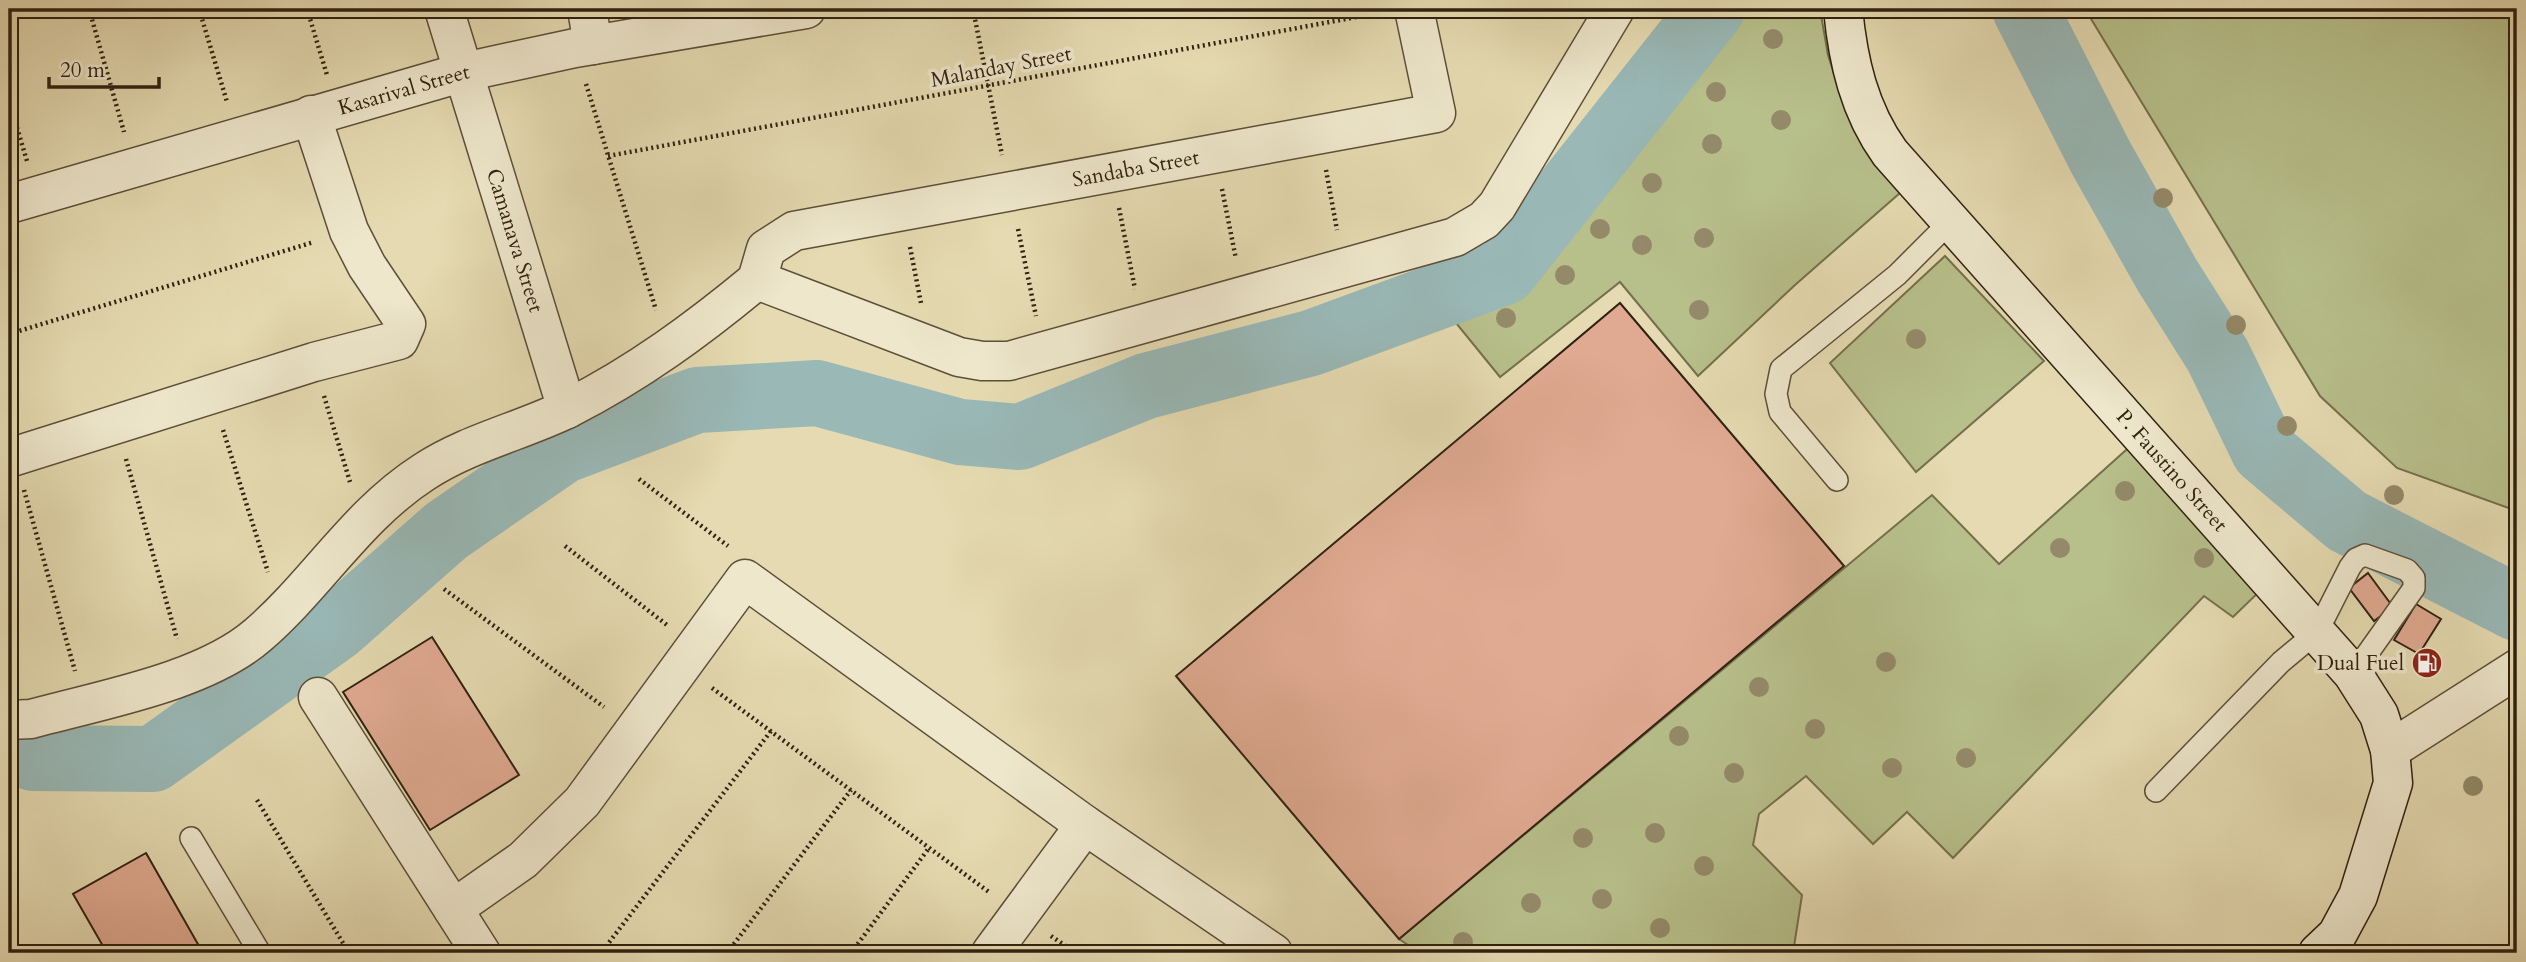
<svg xmlns="http://www.w3.org/2000/svg" width="2526" height="962" viewBox="0 0 2526 962" font-family="Cardo,serif">
<rect width="100%" height="100%" fill="#e5dab1"/>
<filter id="stains"><feTurbulence type="fractalNoise" baseFrequency=".00286" numOctaves="4"/><feColorMatrix values="0 0 0 0 .2 0 0 0 0 .09 0 0 0 0 .02 0 0 0 .5 -.17"/></filter>
<radialGradient id="worn" r=".72"><stop offset=".6" stop-color="#630" stop-opacity="0"/><stop offset="1" stop-color="#630" stop-opacity=".3"/></radialGradient>
<g fill="#b7bf8a" stroke="#74704d" stroke-width="2">
<polygon points="1734,9 1820,9 1828,55 1846,111 1901,192 1795,285 1698,376 1620,282 1500,377 1443,307 1514,282 1709,31"/>
<polygon points="2085,9 2517,9 2517,511 2397,468 2320,396"/>
<polygon points="1945,256 2044,361 1916,472 1830,363"/>
<polygon points="2135,442 2263,588 2233,617 2204,596 1953,858 1907,812 1873,844 1806,776 1759,814 1753,845 1802,895 1793,953 1420,953 1399,939 1932,495 1999,564"/>
</g>
<g fill="none" stroke-linecap="round" stroke-linejoin="round">
<g stroke="#99b8b6" stroke-width="66">
<polyline points="2025,9 2101,158 2167,275 2218,356 2264,451 2347,521 2517,608"/>
<polyline points="9,746 33,758 153,759 336,628 446,531 562,451 697,400 817,393 960,432 1020,437 1146,386 1311,343 1504,272 1712,9"/>
</g>
</g>
<g fill="#e0aa92" stroke="#302110" stroke-width="2">
<polygon points="1620,303 1844,566 1399,939 1176,676"/>
<polygon points="2368,573 2393,607 2374,621 2349,588"/>
<polygon points="2416,604 2441,619 2419,654 2394,640"/>
<polygon points="432,637 519,775 430,830 343,692"/>
<polygon points="146,853 203,953 107,953 73,894"/>
</g>
<g fill="none" stroke-linecap="round" stroke-linejoin="round">
<g stroke="#5d4f38" stroke-width="24">
<g id="lane">
<polyline points="1837,480 1780,412 1776,394 1781,369 1897,275 1951,221"/>
<polyline points="2156,791 2281,662 2317,632 2350,567 2356,559 2365,555 2407,570 2414,578 2414,588 2353,674"/>
<polyline points="191,838 260,953"/>
</g>
</g>
<g stroke="#5d4f38" stroke-width="41">
<g id="street">
<path id="s1" d="M444,9L567,409"/>
<polyline points="587,9 593,45"/>
<path id="s2" d="M9,204L464,72L575,48L806,9"/>
<polyline points="757,280 959,357 982,361 1009,361 1455,237 1484,220 1497,206 1615,9"/>
<path id="s3" d="M757,280L766,249L794,231L1436,113L1414,9"/>
<polyline points="9,458 314,362 399,340 406,324 367,266 349,231 311,115"/>
<polyline points="318,697 481,953"/>
<path d="M9,720L31,719C100,700 204,682 258,635C317,584 357,515 424,472C468,443 522,431 569,408C638,373 698,329 757,280"/>
<polyline points="2390,750 2517,669"/>
<polyline points="453,909 523,860 582,802 745,579 1085,825 1273,953"/>
<polyline points="991,953 1085,825"/>
</g>
</g>
<g stroke="#302110" stroke-width="41">
<g id="secondary">
<path id="s4" d="M1843,9C1848,61 1859,110 1890,153L2353,674L2379,715L2390,750L2393,783L2358,896L2337,935L2318,953"/>
</g>
</g>
<g stroke="#302110" stroke-width="4.5" stroke-dasharray="2 3.5" stroke-linecap="butt">
<polyline points="89,9 124,132"/>
<polyline points="199,9 227,102"/>
<polyline points="307,9 327,75"/>
<polyline points="973,9 1002,155"/>
<polyline points="586,84 656,310"/>
<polyline points="9,101 27,161"/>
<polyline points="608,156 1378,13"/>
<polyline points="1326,170 1337,230"/>
<polyline points="1222,189 1236,259"/>
<polyline points="1119,208 1135,289"/>
<polyline points="1018,229 1036,316"/>
<polyline points="910,247 921,303"/>
<polyline points="9,334 314,242"/>
<polyline points="324,396 350,482"/>
<polyline points="223,430 268,572"/>
<polyline points="126,459 177,639"/>
<polyline points="639,479 728,546"/>
<polyline points="24,490 75,671"/>
<polyline points="565,546 667,625"/>
<polyline points="444,589 604,707"/>
<polyline points="712,688 989,892"/>
<polyline points="257,800 349,953"/>
<polyline points="1051,936 1076,953"/>
<polyline points="597,953 604,949 771,731"/>
<polyline points="727,953 851,790"/>
<polyline points="851,953 929,848"/>
</g>
<use href="#lane" stroke="#eee7cc" stroke-width="21"/>
<use href="#street" stroke="#eee7cc" stroke-width="38"/>
<use href="#secondary" stroke="#eee7cc" stroke-width="38"/>
</g>
<g fill="#948a69">
<circle cx="1773" cy="39" r="10"/>
<circle cx="1716" cy="92" r="10"/>
<circle cx="1781" cy="120" r="10"/>
<circle cx="1712" cy="144" r="10"/>
<circle cx="1652" cy="183" r="10"/>
<circle cx="2163" cy="198" r="10"/>
<circle cx="1600" cy="229" r="10"/>
<circle cx="1704" cy="238" r="10"/>
<circle cx="1642" cy="245" r="10"/>
<circle cx="1565" cy="275" r="10"/>
<circle cx="1699" cy="310" r="10"/>
<circle cx="1506" cy="318" r="10"/>
<circle cx="2236" cy="325" r="10"/>
<circle cx="1916" cy="339" r="10"/>
<circle cx="2287" cy="426" r="10"/>
<circle cx="2125" cy="491" r="10"/>
<circle cx="2394" cy="495" r="10"/>
<circle cx="2060" cy="548" r="10"/>
<circle cx="2204" cy="558" r="10"/>
<circle cx="1886" cy="662" r="10"/>
<circle cx="1759" cy="687" r="10"/>
<circle cx="1815" cy="729" r="10"/>
<circle cx="1679" cy="736" r="10"/>
<circle cx="1966" cy="758" r="10"/>
<circle cx="1892" cy="768" r="10"/>
<circle cx="1734" cy="773" r="10"/>
<circle cx="2473" cy="786" r="10"/>
<circle cx="1655" cy="833" r="10"/>
<circle cx="1583" cy="838" r="10"/>
<circle cx="1704" cy="866" r="10"/>
<circle cx="1602" cy="899" r="10"/>
<circle cx="1531" cy="903" r="10"/>
<circle cx="1660" cy="928" r="10"/>
<circle cx="1463" cy="942" r="10"/>
</g>
<defs>
<g id="fuel-disc" transform="scale(1.575)"><circle r="9.5" fill="#8f2418" stroke="#eee7cc"/><path d="M-5.5-6h7V0h2V4h1.3V-2.5L3-4.5l.8-.8L6-3V5H2.5V1h-1V6h-7ZM-4.2-4.7v3.2H.2V-4.7Z" fill="#fff"/></g>
</defs>
<g fill-rule="evenodd">
<use href="#fuel-disc" x="2427" y="663"/>
</g>
<g text-anchor="middle" dominant-baseline="central" stroke-width="7" stroke-linejoin="round" paint-order="stroke">
<g font-size="21" fill="#302110" stroke="#eee7cc">
<text transform="translate(1001 67) rotate(-11)">Malanday Street</text>
<text stroke="none"><textPath href="#s2" startOffset="411">Kasarival Street</textPath></text>
<text stroke="none"><textPath href="#s3" startOffset="413">Sandaba Street</textPath></text>
<text stroke="none"><textPath href="#s1" startOffset="242">Camanava Street</textPath></text>
<text stroke="none"><textPath href="#s4" startOffset="578">P. Faustino Street</textPath></text>
</g>
<g font-size="21" fill="#302110" stroke="#eee7cc" text-anchor="end">
<text x="2404" y="663">Dual Fuel</text>
</g>
</g>
<rect width="2526" height="962" fill="none" stroke="#e5dab1" stroke-width="35"/>
<rect x="10" y="10" width="2505" height="941" fill="none" stroke="#302110" stroke-width="3.5"/>
<rect x="18" y="18" width="2491" height="927" fill="none" stroke="#302110" stroke-width="2"/>
<path d="M49 77v10h110v-10" fill="none" stroke="#302110" stroke-width="3.5"/>
<text x="60" y="77" font-size="21" fill="#302110" stroke="#eee7cc" stroke-width="5" paint-order="stroke">20 m</text>
<rect width="100%" height="100%" filter="url(#stains)"/>
<rect width="100%" height="100%" fill="url(#worn)"/>
</svg>
